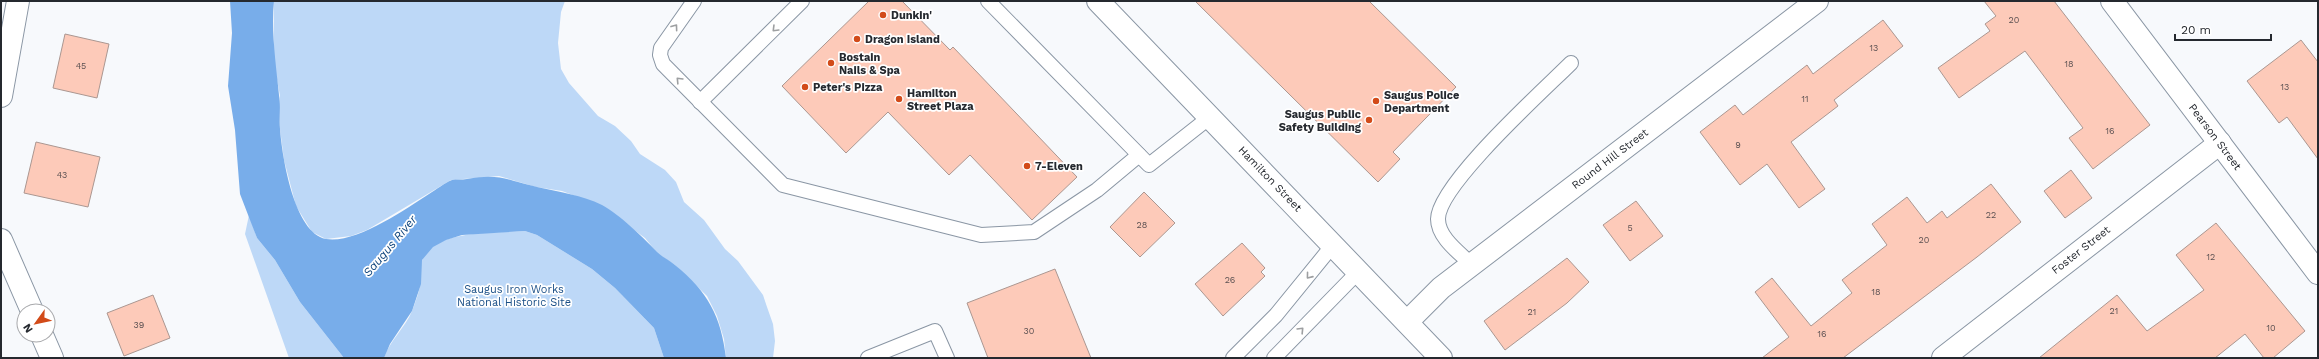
<svg xmlns="http://www.w3.org/2000/svg" width="2319" height="359" viewBox="0 0 2319 359" font-family="'Work Sans',sans-serif">
<rect width="100%" height="100%" fill="#f7f9fc"/>
<g fill="#bdd8f7">
<polygon points="274,1 565,1 561,12 558,43 561,69 569,83 598,116 615,126 631,141 640,154 665,170 676,182 684,202 704,220 725,249 738,261 763,295 767,307 773,324 775,341 773,358 726,358 724,339 717,316 707,296 675,265 658,254 645,238 602,206 562,191 536,187 499,176 451,180 367,230 351,236 326,239 312,232 296,206 284,160 280,129 280,96 274,63"/>
<polygon points="249,215 257,238 275,260 300,302 344,358 289,358 245,234"/>
<path d="M525,231L537,235L592,269L615,288L654,328L664,358H384C390,340 405,328 412,311C415,303 419,293 420,285C422,277 419,268 422,260C433,229 498,233 525,231Z"/>
</g>
<path fill="#78adea" d="M230,1H274C271,32 276,64 279,95C281,106 279,118 280,129C282,156 294,233 326,239C356,244 404,210 429,194C436,190 444,183 452,180C456,179 462,180 467,179C500,173 506,180 537,187C559,192 582,195 602,205C620,215 643,237 657,252C662,257 669,260 675,265C708,292 721,316 726,358H664L654,328L615,288L592,269L537,235L525,231L462,235L446,240L433,247L422,260L421,284L412,311L390,344L384,358H344L300,302L275,260L257,238L240,194L235,130L228,86L232,33Z"/>
<g fill="#fdcab9" stroke="#ab9791">
<polygon points="869,1 902,1 950,50 953,47 1077,177 1032,220 970,155 949,175 888,112 846,153 782,86"/>
<polygon points="1195,1 1369,1 1456,87 1393,152 1400,159 1378,182"/>
<polygon points="1984,1 2054,1 2150,125 2093,169 2069,138 2083,128 2025,51 1959,98 1938,68 1990,31 1985,24 1996,16"/>
<polygon points="1883,20 1903,46 1834,100 1838,106 1791,142 1825,189 1799,208 1767,164 1740,185 1700,132 1735,105 1743,115 1807,65 1813,74"/>
<polygon points="65,34 109,44 97,98 53,88"/>
<polygon points="2301,40 2318,62 2318,159 2287,117 2279,123 2247,81"/>
<polygon points="36,142 100,157 88,207 24,193"/>
<polygon points="2071,170 2092,198 2065,218 2044,191"/>
<polygon points="1991,184 2021,222 1977,257 1843,358 1762,358 1789,337 1755,292 1772,278 1811,326 1852,293 1842,280 1887,245 1872,224 1907,197 1927,223 1942,211 1947,218"/>
<polygon points="1144,192 1175,223 1140,257 1110,227"/>
<polygon points="1636,201 1663,236 1630,261 1603,225"/>
<polygon points="2216,223 2305,331 2273,358 2264,358 2245,334 2215,358 2039,358 2117,295 2147,331 2204,290 2176,255"/>
<polygon points="1242,243 1265,268 1261,272 1265,276 1223,316 1195,284"/>
<polygon points="1567,258 1589,282 1567,303 1505,350 1484,321"/>
<polygon points="1055,269 1091,358 988,358 967,303"/>
<polygon points="153,295 170,338 124,356 107,313"/>
</g>
<g fill="none" stroke-linecap="round" stroke-linejoin="round">
<g stroke="#8a96a4" stroke-width="16">
<g id="lane">
<polyline points="694,1 661,48 660,55 663,64 783,185 981,235 1034,232 1097,190 1139,155"/>
<polyline points="988,1 1149,165 1210,117"/>
<polyline points="700,102 802,1"/>
<path d="M1472,265C1460,253 1438,238 1438,219C1438,185 1544,90 1571,63"/>
<polyline points="868,358 935,331 947,358"/>
<polyline points="1233,358 1276,315 1333,245"/>
<polyline points="1274,358 1359,271"/>
</g>
</g>
<g stroke="#8a96a4" stroke-width="24">
<g id="street">
<polyline points="2112,1 2318,273"/>
<polyline points="1,96 18,1"/>
<polyline points="1,240 32,311"/>
<polyline points="1407,322 1441,288 1817,1"/>
<polyline points="42,335 52,358"/>
<polyline points="1943,358 2220,143"/>
</g>
</g>
<g stroke="#8a96a4" stroke-width="24">
<polyline id="secondary" points="1098,1 1441,358"/>
</g>
<use href="#lane" stroke="#fff" stroke-width="14"/>
<use href="#street" stroke="#fff" stroke-width="22"/>
<use href="#secondary" stroke="#fff" stroke-width="22"/>
</g>
<defs><path id="oneway-chevron" d="M-2-3.5L2.5 0L-2 3.5" fill="none" stroke-width="1.6" stroke-linecap="round" stroke-linejoin="round"/></defs>
<g stroke="#9d9fa1">
<use href="#oneway-chevron" transform="translate(675 27) rotate(-54)"/>
<use href="#oneway-chevron" transform="translate(775 29) rotate(135)"/>
<use href="#oneway-chevron" transform="translate(679 80) rotate(-134)"/>
<use href="#oneway-chevron" transform="translate(1309 276) rotate(129)"/>
<use href="#oneway-chevron" transform="translate(1301 330) rotate(-46)"/>
</g>
<g fill="#d24b19" stroke="#fff" stroke-width="1.5">
<circle cx="883" cy="15" r="4"/>
<circle cx="857" cy="39" r="4"/>
<circle cx="831" cy="63" r="4"/>
<circle cx="805" cy="87" r="4"/>
<circle cx="899" cy="99" r="4"/>
<circle cx="1376" cy="101" r="4"/>
<circle cx="1369" cy="120" r="4"/>
<circle cx="1027" cy="166" r="4"/>
</g>
<g text-anchor="middle" dominant-baseline="central" stroke-width="3.5" stroke-linejoin="round" paint-order="stroke">
<g font-size="9" fill="#5b5152">
<text x="2014" y="20">20</text>
<text x="1874" y="48">13</text>
<text x="2069" y="64">18</text>
<text x="81" y="66">45</text>
<text x="2285" y="87">13</text>
<text x="1805" y="99">11</text>
<text x="2110" y="131">16</text>
<text x="1738" y="145">9</text>
<text x="62" y="175">43</text>
<text x="1991" y="215">22</text>
<text x="1142" y="225">28</text>
<text x="1630" y="228">5</text>
<text x="1924" y="240">20</text>
<text x="2211" y="257">12</text>
<text x="1230" y="280">26</text>
<text x="1876" y="292">18</text>
<text x="2114" y="311">21</text>
<text x="1532" y="312">21</text>
<text x="139" y="325">39</text>
<text x="2271" y="328">10</text>
<text x="1029" y="331">30</text>
<text x="1822" y="334">16</text>
</g>
<g font-size="11" font-weight="bold" fill="#25292f" stroke="#fff" text-anchor="start">
<text x="891" y="15">Dunkin'</text>
<text x="865" y="39">Dragon Island</text>
<text x="839" y="57">Bostain<tspan x="839" dy="13">Nails &amp; Spa</tspan></text>
<text x="813" y="87">Peter's Pizza</text>
<text x="907" y="93">Hamilton<tspan x="907" dy="13">Street Plaza</tspan></text>
<text x="1384" y="95">Saugus Police<tspan x="1384" dy="13">Department</tspan></text>
<text x="1361" y="114" text-anchor="end">Saugus Public<tspan x="1361" dy="13">Safety Building</tspan></text>
<text x="1035" y="166">7-Eleven</text>
</g>
<g font-size="11" fill="#25292f" stroke="#fff">
<text transform="translate(2215 137) rotate(53)">Pearson Street</text>
<text transform="translate(1610 159) rotate(-37)">Round Hill Street</text>
<text transform="translate(1270 179) rotate(46)">Hamilton Street</text>
<text transform="translate(2081 250) rotate(-38)">Foster Street</text>
</g>
<g font-size="11" fill="#1a4f87" stroke="#fff">
<text x="514" y="289">Saugus Iron Works<tspan x="514" dy="13">National Historic Site</tspan></text>
</g>
<g font-size="12" font-style="italic" fill="#10467e" stroke="#fff">
<text transform="translate(390 246) rotate(-50)">Saugus River</text>
</g>
</g>
<rect width="2319" height="359" fill="none" stroke="#25292f" stroke-width="4"/>
<g transform="translate(36 323) rotate(237)"><circle r="19" fill="#ffffff" stroke="#a8a9ac"/>
<path d="M0-3L7 15L0 10L-7 15Z" fill="#d24b19"/>
<text y="-6" font-size="11" font-weight="bold" text-anchor="middle" fill="#25292f">N</text>
</g>
<path d="M2175 34v6h96v-6" fill="none" stroke="#25292f" stroke-width="2"/>
<text x="2181" y="34" font-size="12" fill="#25292f" stroke="#ffffff" stroke-width="3" paint-order="stroke">20 m</text>
</svg>
